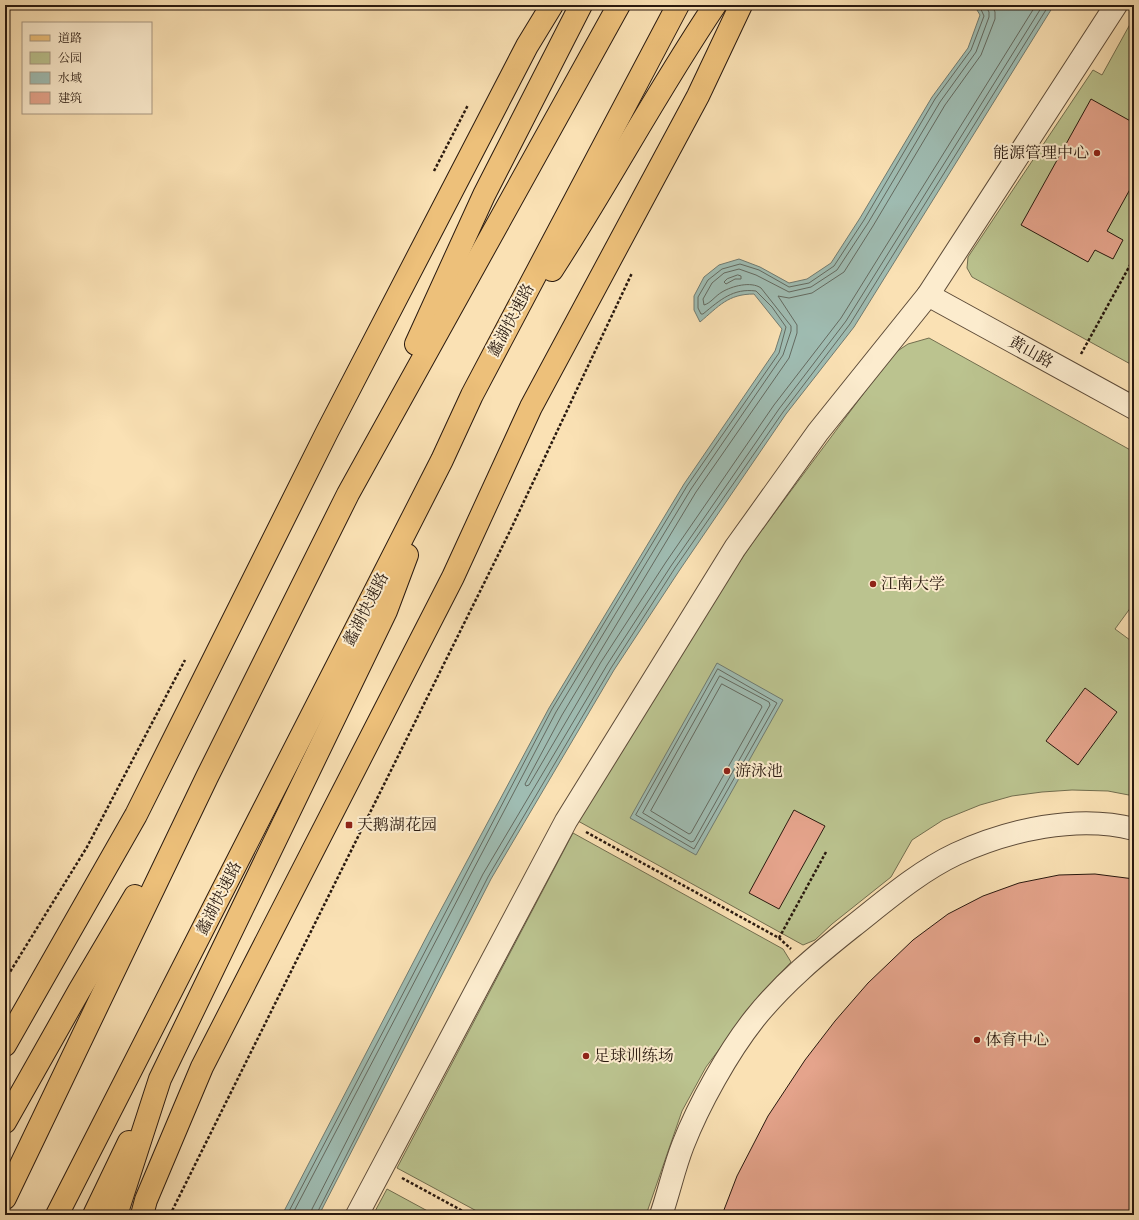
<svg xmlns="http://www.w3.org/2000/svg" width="1139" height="1220" viewBox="0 0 1139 1220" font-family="'Libre Bodoni','Noto Serif SC',serif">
<rect width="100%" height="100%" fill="#fae1b4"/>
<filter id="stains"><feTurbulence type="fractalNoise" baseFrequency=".005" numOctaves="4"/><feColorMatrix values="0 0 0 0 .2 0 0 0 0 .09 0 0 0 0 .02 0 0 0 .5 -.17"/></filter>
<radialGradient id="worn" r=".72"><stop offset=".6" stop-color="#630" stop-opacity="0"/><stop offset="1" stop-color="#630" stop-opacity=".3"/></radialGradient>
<g fill="#bbc38f" stroke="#726e4f">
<polygon points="1134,17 1134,366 972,277 967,268 968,257 1093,70 1102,75"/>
<polygon points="929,338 1134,452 1134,603 1115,629 1134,643 1134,796 1108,791 1072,790 1042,792 1012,796 980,805 943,820 912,840 891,877 832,924 815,940 803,945 578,821 701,619 755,539 893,354 908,344"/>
<polygon points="573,833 783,949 791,962 761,993 706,1067 682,1111 646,1215 484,1215 397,1168"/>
<polygon points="387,1189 435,1215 373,1215"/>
</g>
<g fill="#9fbcb2" stroke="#707b71">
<path d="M974,5H1054L854,327L786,414L679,571L614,670L491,879L319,1215H282L429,932L549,708L684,484L775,351L782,329L754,294C728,294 719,306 700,322L694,310V296L704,277L719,265L739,259L760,267L789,283L807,279L831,263L860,218L932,97L968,48L980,15Z"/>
<polygon points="717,663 783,700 696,855 630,818"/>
</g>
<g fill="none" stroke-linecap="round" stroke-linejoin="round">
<g stroke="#646a60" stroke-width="1">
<polyline points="992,5 995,12 995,19 981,55 945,105 873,226 844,272 812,293 789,298 778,296 797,325 797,333 789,358 696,492 562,715 525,784 526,786 529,785 601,662 666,562 774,405 841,318 1036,5"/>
<polygon points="738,275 741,276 741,279 735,279 726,284 724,282 727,279"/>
<polygon points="718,669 777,703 694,849 636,815"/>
<polygon points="720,676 769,702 770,705 694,841 691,842 643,813"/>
<polygon points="722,684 761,705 762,707 691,833 689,834 651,811"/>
<path d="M287,1215L552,709L687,486L779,353L786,327L772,307L756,291C733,288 720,300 703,314H701L698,308V297L708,280L722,269L740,264L759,270L789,287L809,283L834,266L864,220L935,99L971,50L984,16L979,5"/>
<path d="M292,1215L556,712L691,489L783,355L791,331V326L761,288C751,281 732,286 722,292C715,296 711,303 704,305L703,299L712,283L724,273L739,269L756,275L789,292L811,287L837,270L868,223L940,102L976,52L989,17V12L985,5"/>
<polyline points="311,1215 312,1209 483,874 607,665 671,566 779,409 846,321 1043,5"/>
<polyline points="316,1215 488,877 611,668 675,568 783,412 850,324 1049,5"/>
</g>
</g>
<g fill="#e5a48c" stroke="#29190f">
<polygon points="1091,99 1134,123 1134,182 1107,231 1123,240 1113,259 1095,250 1088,262 1021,225"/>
<polygon points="1085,688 1117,712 1078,765 1046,741"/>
<polygon points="794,810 825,826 779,909 749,893"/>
<polygon points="1095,874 1134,879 1134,1215 722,1215 737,1176 768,1116 805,1060 835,1021 868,983 913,940 948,914 983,896 1019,883 1059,875"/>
</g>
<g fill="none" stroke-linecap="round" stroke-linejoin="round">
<g stroke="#5d4b38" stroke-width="24">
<g id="minor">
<polyline points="928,295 1134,408"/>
<polyline points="357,1215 566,821 735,548 818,432 928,295 1116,5"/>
<path d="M661,1215C669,1192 674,1168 683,1145C699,1104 728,1052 755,1018C783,983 818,954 852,927C885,901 918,872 956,854C1009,830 1077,814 1134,829"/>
</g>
</g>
<g stroke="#29190f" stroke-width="24">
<g id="major">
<polyline points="5,1045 136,815 327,432 527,46 552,5"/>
<polyline points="142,1215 146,1200 202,1067 453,577 531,407 698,96 741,5"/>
</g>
</g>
<g stroke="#29190f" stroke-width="24">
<g id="highway">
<path d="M552,270C609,182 657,91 715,5"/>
<polyline points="416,344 484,195 581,5"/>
<polyline points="5,1122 79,991 135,896"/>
<polyline points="5,1198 207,777 348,494 619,5"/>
<polyline points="57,1215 442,460 472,395 678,5"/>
<polyline points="94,1215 129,1142"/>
<polyline points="116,1215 160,1079 386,611 407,555"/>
</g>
</g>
<g stroke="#29190f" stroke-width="2.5" stroke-dasharray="3 2" stroke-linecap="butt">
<polyline points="434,171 468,105"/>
<polyline points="1081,354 1134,258"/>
<polyline points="586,832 779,938 791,949"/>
<polyline points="779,938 826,852"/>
<polyline points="5,980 87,847 185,660"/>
<polyline points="402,1178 470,1215"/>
<polyline points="170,1215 509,533 632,273"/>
</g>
<use href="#minor" stroke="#fcecce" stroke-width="22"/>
<use href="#major" stroke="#edc07a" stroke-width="22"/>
<use href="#highway" stroke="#edc07a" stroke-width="22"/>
</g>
<g fill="#8f2418" stroke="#fcecce" stroke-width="1.5">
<circle cx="1097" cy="153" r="4"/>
<circle cx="873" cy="584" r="4"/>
<circle cx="727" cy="771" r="4"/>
<rect x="345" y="821" width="8" height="8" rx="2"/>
<circle cx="977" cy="1040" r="4"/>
<circle cx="586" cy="1056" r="4"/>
</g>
<g text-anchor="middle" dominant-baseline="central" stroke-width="4" stroke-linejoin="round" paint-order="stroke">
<g font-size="16" fill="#29190f" stroke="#fcecce" text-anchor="start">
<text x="1089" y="153" text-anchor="end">能源管理中心</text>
<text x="881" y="584">江南大学</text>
<text x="735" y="771">游泳池</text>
<text x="357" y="825">天鹅湖花园</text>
<text x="985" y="1040">体育中心</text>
<text x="594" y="1056">足球训练场</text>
</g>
<g font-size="16" fill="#29190f" stroke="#fcecce">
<text transform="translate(511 320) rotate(-62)">蠡湖快速路</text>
<text transform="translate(1031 352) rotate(29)">黄山路</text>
<text transform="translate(366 609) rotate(-63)">蠡湖快速路</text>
<text transform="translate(219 898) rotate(-63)">蠡湖快速路</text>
</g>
</g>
<rect width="1139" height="1220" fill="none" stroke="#fae1b4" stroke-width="20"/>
<rect x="6" y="6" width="1127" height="1208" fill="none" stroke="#29190f" stroke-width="2"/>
<rect x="10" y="10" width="1119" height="1200" fill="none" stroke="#29190f"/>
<rect x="22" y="22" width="130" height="92" fill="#fcecce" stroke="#a89882"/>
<rect x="30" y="35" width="20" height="6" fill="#edc07a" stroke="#a89882"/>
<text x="58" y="42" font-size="12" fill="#29190f">道路</text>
<rect x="30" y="52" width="20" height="12" fill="#bbc38f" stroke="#a89882"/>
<text x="58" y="62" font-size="12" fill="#29190f">公园</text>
<rect x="30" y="72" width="20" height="12" fill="#9fbcb2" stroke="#a89882"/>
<text x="58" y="82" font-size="12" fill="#29190f">水域</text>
<rect x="30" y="92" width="20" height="12" fill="#e5a48c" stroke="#a89882"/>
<text x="58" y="102" font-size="12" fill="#29190f">建筑</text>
<rect width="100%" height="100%" filter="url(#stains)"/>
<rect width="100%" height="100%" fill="url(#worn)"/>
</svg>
